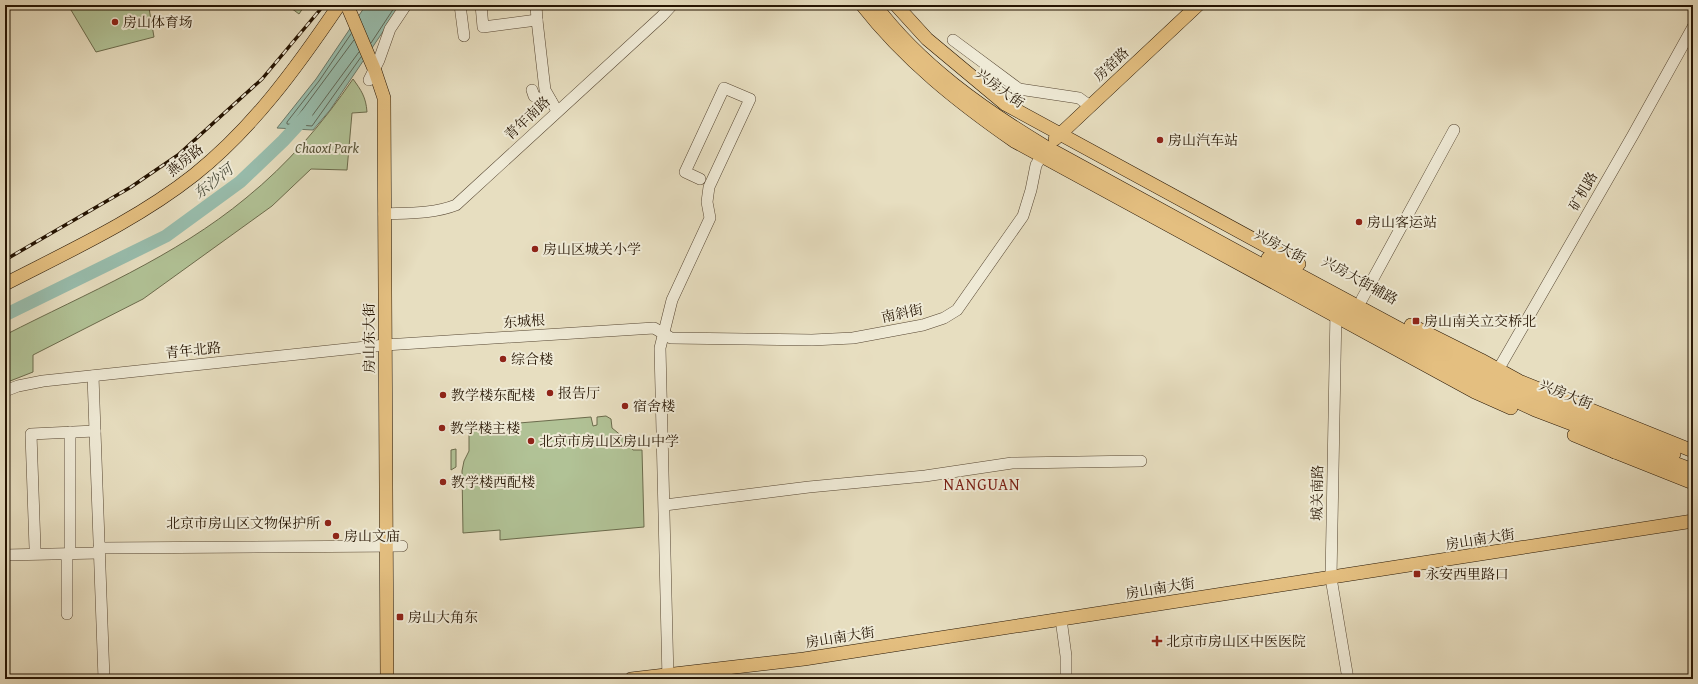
<svg xmlns="http://www.w3.org/2000/svg" width="1698" height="684" viewBox="0 0 1698 684" font-family="'Gentium Book Plus','Noto Serif SC',serif">
<rect width="100%" height="100%" fill="#e7dec0"/>
<filter id="stains"><feTurbulence type="fractalNoise" baseFrequency=".005" numOctaves="4"/><feColorMatrix values="0 0 0 0 .2 0 0 0 0 .09 0 0 0 0 .02 0 0 0 .5 -.17"/></filter>
<radialGradient id="worn" r=".72"><stop offset=".6" stop-color="#630" stop-opacity="0"/><stop offset="1" stop-color="#630" stop-opacity=".3"/></radialGradient>
<g fill="#b1c296" stroke="#6b6b4c">
<polygon points="68,5 162,5 149,8 154,37 96,52"/>
<polygon points="287,5 305,5 299,14"/>
<path d="M353,79C361,90 366,97 367,112L352,113L347,170L311,169L272,206L143,299L33,355V372L5,383V335C87,293 175,257 246,198C288,164 323,123 353,79Z"/>
<polygon points="606,416 611,419 612,428 623,437 633,450 642,450 644,527 500,540 500,530 463,533 462,471 464,461 469,451 469,427 502,424 502,432 508,432 507,424 591,417 593,426 597,425 597,417"/>
<polygon points="456,449 456,467 451,470 451,450"/>
</g>
<polygon fill="#98bdad" stroke="#6a7969" points="366,5 401,5 330,110 313,130 277,128 316,79"/>
<g fill="none" stroke-linecap="round" stroke-linejoin="round">
<g stroke="#5e6858" stroke-width="1">
<polyline points="351,34 319,81 287,122 287,124 312,126 361,57"/>
<polyline points="354,40 297,117 298,120 309,120 359,52"/>
<polyline points="371,43 396,5"/>
</g>
<polyline stroke="#98bdad" stroke-width="13" points="5,315 166,236 240,182 283,141 306,116"/>
<g stroke="#564632" stroke-width="12">
<g id="minor">
<polyline points="460,5 464,36"/>
<polyline points="481,5 483,27 537,20 545,90 557,111"/>
<polyline points="536,5 537,20"/>
<polyline points="953,40 1019,89 1079,98 1090,106"/>
<polyline points="369,80 379,60 390,29 406,5"/>
<polyline points="532,90 534,96 540,99 551,101"/>
<path d="M384,214C408,213 433,214 456,205L662,16L672,5"/>
<polyline points="1362,299 1454,130"/>
<polyline points="1336,310 1331,578 1348,679"/>
<polyline points="1498,370 1633,135 1693,27"/>
<polyline points="93,376 104,679"/>
<polyline points="5,391 18,386 43,381 385,345 654,328 671,338 812,340 853,338 923,325 944,318 957,310 1023,216 1031,190 1036,165 1046,149"/>
<polyline points="70,432 70,547"/>
<polyline points="665,505 809,487 925,476 1012,463 1141,461"/>
<polyline points="35,548 31,434 95,431"/>
<polyline points="99,548 402,546"/>
<polyline points="5,555 99,553"/>
<polyline points="67,614 67,554"/>
<polyline points="1061,619 1066,656 1066,679"/>
<polyline points="668,679 660,348 672,300 710,218 707,202 709,187 750,99 724,88 685,172 700,179"/>
</g>
</g>
<g stroke="#251402" stroke-width="14">
<g id="major">
<polyline points="347,5 375,71 384,98 387,679"/>
<path d="M862,5C905,60 958,102 1014,141L1475,392L1511,408"/>
<path d="M875,5C920,65 983,109 1046,147L1478,383L1535,410L1693,470"/>
<polyline points="896,5 927,39 1005,104 1299,264"/>
<polyline points="1055,139 1198,5"/>
<polyline points="1268,258 1478,371 1538,401 1674,454"/>
<path d="M5,284C69,251 137,220 194,175C253,128 297,67 339,5"/>
<polyline points="1411,325 1481,360 1519,381 1693,451"/>
<polyline points="1574,435 1615,452"/>
<polyline points="1609,447 1615,452 1693,483"/>
<polyline points="631,679 804,659 1693,521"/>
</g>
</g>
<use href="#minor" stroke="#efead6" stroke-width="11"/>
<use href="#major" stroke="#e4bf80" stroke-width="13"/>
<g stroke="#251402" stroke-width="3.5">
<polyline id="rail" points="5,260 131,187 178,155 262,79 324,5"/>
</g>
<use href="#rail" stroke="#efead6" stroke-width="2" stroke-dasharray="6" stroke-linecap="butt"/>
</g>
<g fill="#8f2418" stroke="#efead6" stroke-width="1.5">
<circle cx="115" cy="22" r="4"/>
<circle cx="1160" cy="140" r="4"/>
<circle cx="1359" cy="222" r="4"/>
<circle cx="535" cy="249" r="4"/>
<rect x="1412" y="317" width="8" height="8" rx="2"/>
<circle cx="503" cy="359" r="4"/>
<circle cx="550" cy="393" r="4"/>
<circle cx="443" cy="395" r="4"/>
<circle cx="625" cy="406" r="4"/>
<circle cx="442" cy="428" r="4"/>
<circle cx="531" cy="441" r="4"/>
<circle cx="443" cy="482" r="4"/>
<circle cx="328" cy="523" r="4"/>
<circle cx="336" cy="536" r="4"/>
<rect x="1413" y="570" width="8" height="8" rx="2"/>
<rect x="396" y="613" width="8" height="8" rx="2"/>
<path d="M1155 635h4v4h4v4h-4v4h-4v-4h-4v-4h4z"/>
</g>
<g text-anchor="middle" dominant-baseline="central" stroke-width="4" stroke-linejoin="round" paint-order="stroke">
<g font-size="14" fill="#251402" stroke="#efead6" text-anchor="start">
<text x="123" y="22">房山体育场</text>
<text x="1168" y="140">房山汽车站</text>
<text x="1367" y="222">房山客运站</text>
<text x="543" y="249">房山区城关小学</text>
<text x="1424" y="321">房山南关立交桥北</text>
<text x="511" y="359">综合楼</text>
<text x="558" y="393">报告厅</text>
<text x="451" y="395">教学楼东配楼</text>
<text x="633" y="406">宿舍楼</text>
<text x="450" y="428">教学楼主楼</text>
<text x="539" y="441">北京市房山区房山中学</text>
<text x="451" y="482">教学楼西配楼</text>
<text x="320" y="523" text-anchor="end">北京市房山区文物保护所</text>
<text x="344" y="536">房山文庙</text>
<text x="1425" y="574">永安西里路口</text>
<text x="408" y="617">房山大角东</text>
<text x="1166" y="641">北京市房山区中医医院</text>
</g>
<g font-size="14" fill="#251402" stroke="#efead6">
<text transform="translate(1111 64) rotate(-43)">房窑路</text>
<text transform="translate(1000 88) rotate(36)">兴房大街</text>
<text transform="translate(527 118) rotate(-43)">青年南路</text>
<text transform="translate(185 160) rotate(-39)">燕房路</text>
<text transform="translate(1583 191) rotate(-60)">矿机路</text>
<text transform="translate(1280 246) rotate(28)">兴房大街</text>
<text transform="translate(1360 280) rotate(29)">兴房大街辅路</text>
<text transform="translate(902 313) rotate(-12)">南斜街</text>
<text transform="translate(524 321) rotate(-4)">东城根</text>
<text transform="translate(369 338) rotate(-90)">房山东大街</text>
<text transform="translate(193 350) rotate(-6)">青年北路</text>
<text transform="translate(1566 394) rotate(22)">兴房大街</text>
<text transform="translate(1317 493) rotate(-89)">城关南路</text>
<text transform="translate(1480 539) rotate(-9)">房山南大街</text>
<text transform="translate(1160 588) rotate(-9)">房山南大街</text>
<text transform="translate(840 637) rotate(-9)">房山南大街</text>
</g>
<g font-size="14" font-style="italic" fill="#565136" stroke="#efead6">
<text x="327" y="148">Chaoxi Park</text>
</g>
<g font-size="15" font-style="italic" fill="#4d4f3e" stroke="#efead6">
<text transform="translate(213 181) rotate(-38)">东沙河</text>
</g>
<g font-size="16" letter-spacing="1" fill="#7a1f14" stroke="#efead6">
<text x="982" y="484">NANGUAN</text>
</g>
</g>
<rect width="1698" height="684" fill="none" stroke="#e7dec0" stroke-width="20"/>
<rect x="6" y="6" width="1686" height="672" fill="none" stroke="#251402" stroke-width="2"/>
<rect x="10" y="10" width="1678" height="664" fill="none" stroke="#251402"/>
<rect width="100%" height="100%" filter="url(#stains)"/>
<rect width="100%" height="100%" fill="url(#worn)"/>
</svg>
